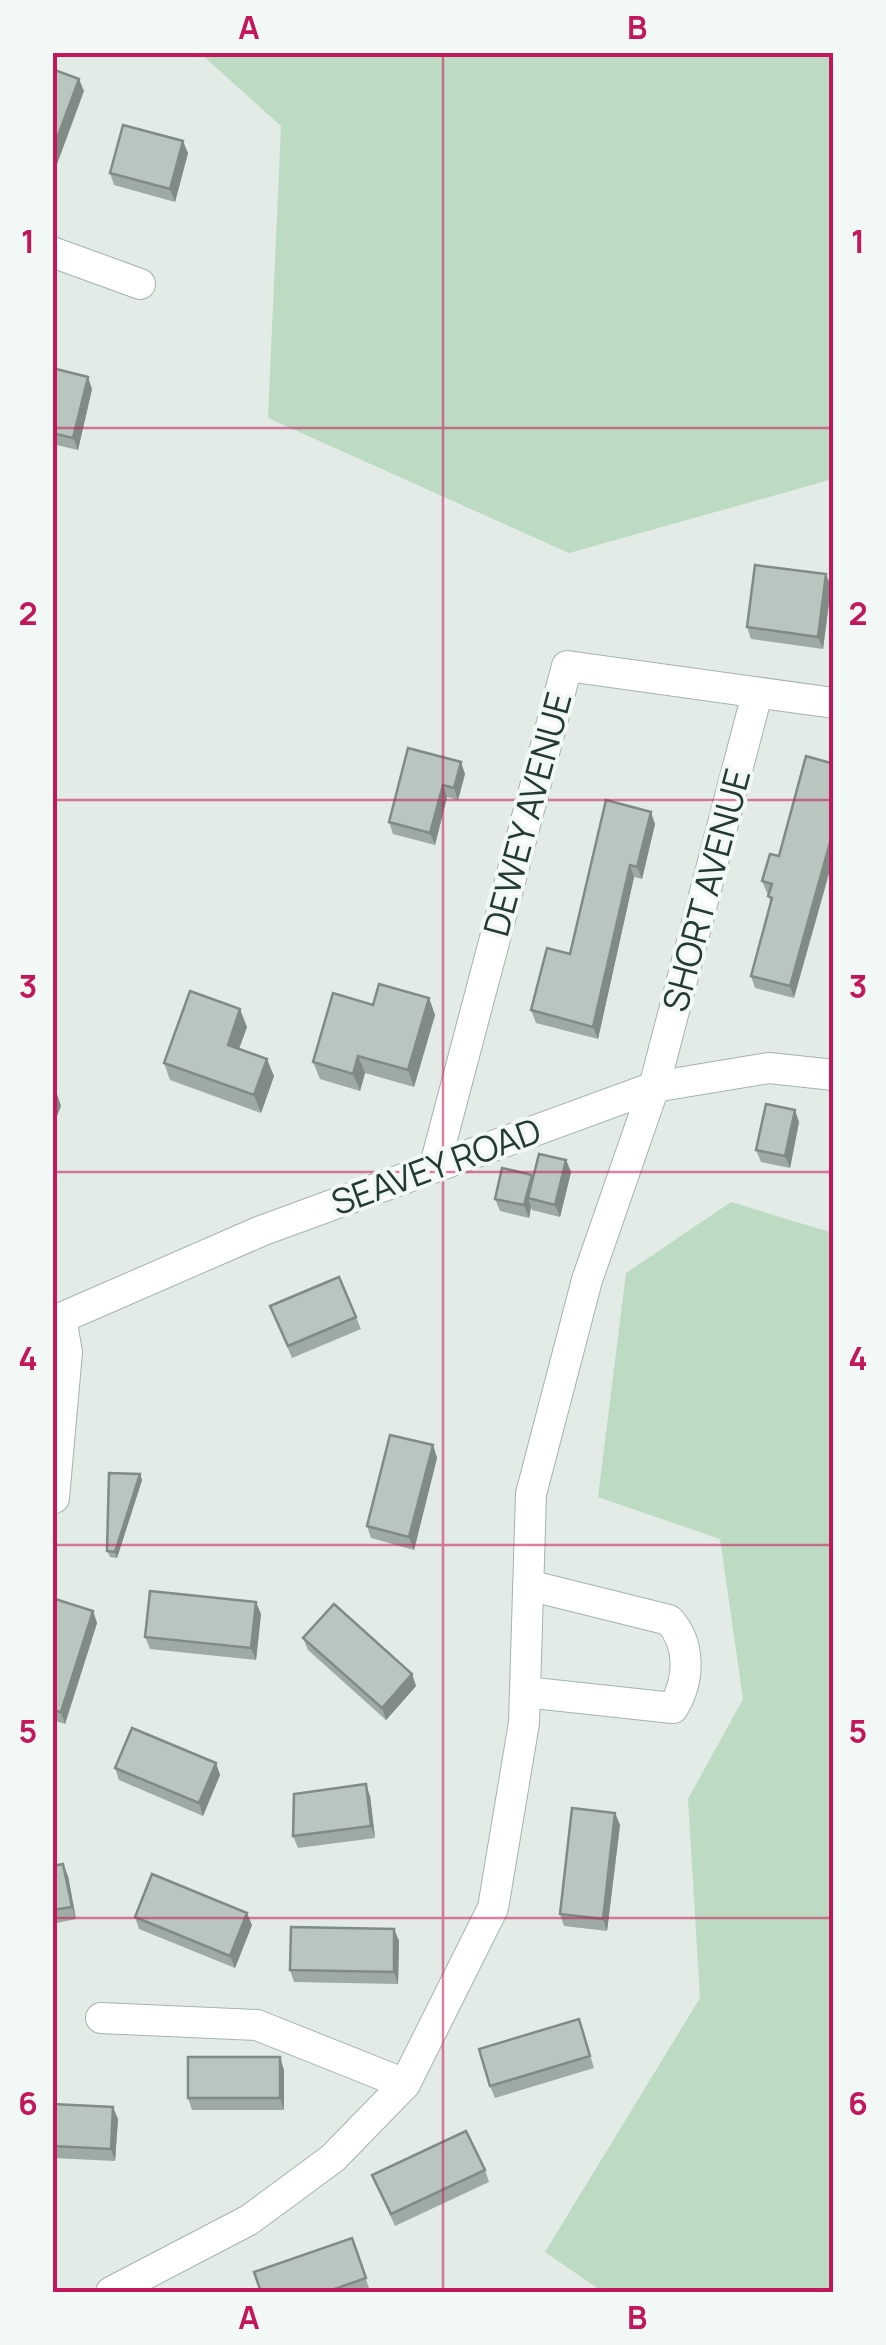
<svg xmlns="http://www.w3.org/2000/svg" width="886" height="2345" viewBox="0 0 886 2345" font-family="Manrope,sans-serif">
<rect width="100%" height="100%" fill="#e2ebe6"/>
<g fill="#bcdbc2">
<polygon points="200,53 833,53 833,479 569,553 268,418 281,126"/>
<polygon points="731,1202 833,1233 833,2292 603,2292 545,2252 700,1998 688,1799 743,1699 720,1539 598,1497 626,1273"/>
</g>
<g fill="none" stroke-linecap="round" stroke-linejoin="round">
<g stroke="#a5b3ad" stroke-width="32">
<g id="minor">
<polyline points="52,252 140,284"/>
<polyline points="435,1165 567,666 834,703"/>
<polyline points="52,1322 261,1231 654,1087 769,1068 834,1075"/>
<polyline points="54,1498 67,1352 61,1318"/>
<path d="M525,1692L673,1708C690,1680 691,1644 669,1620L528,1585"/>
<polyline points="101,2018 257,2025 405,2084"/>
<polyline points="111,2292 249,2220 333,2158 405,2084 493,1908 524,1723 531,1494 587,1280 654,1087 757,694"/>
</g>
</g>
<use href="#minor" stroke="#fff" stroke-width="30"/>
</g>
<g fill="#9eaaa4">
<polygon points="188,153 175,202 114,185 110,173"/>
<polygon points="52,368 92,389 78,450 52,444"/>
<polygon points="826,574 831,587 823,649 751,639 747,627"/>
<polygon points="408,748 465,774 458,800 447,797 435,845 393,834 389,822"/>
<polygon points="655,824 642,879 634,877 598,1039 536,1023 531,1010 570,954"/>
<polygon points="770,854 794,998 755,988 751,976 770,903 769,894 767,893 762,881"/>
<polygon points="429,998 435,1015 414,1087 365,1073 360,1091 320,1079 313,1062 373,1005"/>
<polygon points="247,1027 239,1049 274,1076 261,1113 170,1080 164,1063"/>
<polygon points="799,1122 790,1168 761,1162 756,1150"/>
<polygon points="566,1160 571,1172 560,1217 532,1210 531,1207 529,1218 500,1211 495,1199 532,1175 533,1178"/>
<polygon points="270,1306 356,1317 361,1329 292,1358"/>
<polygon points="433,1445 437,1458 414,1550 371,1538 367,1526"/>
<polygon points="140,1474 142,1480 117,1558 110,1557 107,1551"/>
<polygon points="52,1598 93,1611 97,1623 65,1724 52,1720"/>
<polygon points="261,1614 256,1660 150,1649 145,1637"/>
<polygon points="303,1638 412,1674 416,1686 386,1720 308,1650"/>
<polygon points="216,1763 220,1775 203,1816 119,1780 115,1768"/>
<polygon points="370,1796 375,1838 298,1848 293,1836"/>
<polygon points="615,1813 620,1825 607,1931 564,1926 560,1914"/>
<polygon points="52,1866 68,1876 76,1919 52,1924"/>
<polygon points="135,1917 252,1925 235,1968 139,1929"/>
<polygon points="394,1929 399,1941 398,1984 294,1982 290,1970"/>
<polygon points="583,2032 594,2068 495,2098 490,2086"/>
<polygon points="284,2070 284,2110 192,2110 188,2098"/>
<polygon points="52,2104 118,2119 115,2161 52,2158"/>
<polygon points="485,2170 489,2182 395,2226 372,2175"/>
<polygon points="352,2238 370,2291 365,2292 261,2292"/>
</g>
<g fill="#818b86">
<polygon points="79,79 84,91 56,167 52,152"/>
<polygon points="183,141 188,153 175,202 170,189"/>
<polygon points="88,377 92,389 78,450 73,438"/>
<polygon points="826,574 831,587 823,649 818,637"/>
<polygon points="461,762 465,774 458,800 454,788"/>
<polygon points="443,785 447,797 435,845 430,833"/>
<polygon points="651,812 655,824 642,879 637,867"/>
<polygon points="834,828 834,856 794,998 790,986"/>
<polygon points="630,865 634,877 598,1039 593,1027"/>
<polygon points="429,998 435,1015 414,1087 408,1070"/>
<polygon points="240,1009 247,1027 234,1062 228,1045"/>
<polygon points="358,1056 365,1073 360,1091 353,1074"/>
<polygon points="267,1059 274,1076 261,1113 254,1095"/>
<polygon points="57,1094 61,1106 52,1129 52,1105"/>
<polygon points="795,1110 799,1122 790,1168 785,1156"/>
<polygon points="566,1160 571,1172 560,1217 555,1205"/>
<polygon points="532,1175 536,1187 528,1198 531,1207 529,1218 524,1205"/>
<polygon points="433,1445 437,1458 414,1550 409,1537"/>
<polygon points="140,1474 142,1480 117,1558 115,1552"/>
<polygon points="256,1602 261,1614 256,1660 251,1648"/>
<polygon points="93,1611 97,1623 65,1724 61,1712"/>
<polygon points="412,1674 416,1686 386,1720 382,1708"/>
<polygon points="216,1763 220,1775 203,1816 199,1803"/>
<polygon points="366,1784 370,1796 375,1838 371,1826"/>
<polygon points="615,1813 620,1825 607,1931 603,1919"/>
<polygon points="63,1864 68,1876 76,1919 72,1907"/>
<polygon points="247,1913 252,1925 235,1968 230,1956"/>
<polygon points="394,1929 399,1941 398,1984 394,1972"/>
<polygon points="280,2057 284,2070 284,2110 280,2098"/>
<polygon points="113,2107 118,2119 115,2161 111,2149"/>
</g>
<g fill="#b8c6bf" stroke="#818b86" stroke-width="2.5">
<polygon points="52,69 79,79 52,152"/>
<polygon points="123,125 183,141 170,189 110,173"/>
<polygon points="52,368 88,377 73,438 52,433"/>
<polygon points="755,565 826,574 818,637 747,627"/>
<polygon points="408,748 461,762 454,788 443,785 430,833 389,822"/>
<polygon points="806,756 834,764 834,828 790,986 751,976 772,898 768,896 772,884 762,881 770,854 779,856"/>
<polygon points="606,800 651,812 637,867 630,865 593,1027 531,1010 547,948 570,954"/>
<polygon points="379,984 429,998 408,1070 358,1056 353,1074 313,1062 333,993 373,1005"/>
<polygon points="190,991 240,1009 228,1045 267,1059 254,1095 164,1063"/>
<polygon points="766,1104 795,1110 785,1156 756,1150"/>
<polygon points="539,1154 566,1160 555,1205 528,1198"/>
<polygon points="502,1168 532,1175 524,1205 495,1199"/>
<polygon points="339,1277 356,1317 288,1346 270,1306"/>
<polygon points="390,1435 433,1445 409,1537 367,1526"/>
<polygon points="109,1473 140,1474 115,1552 107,1551"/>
<polygon points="150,1591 256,1602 251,1648 145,1637"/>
<polygon points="52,1598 93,1611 61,1712 52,1710"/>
<polygon points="334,1604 412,1674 382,1708 303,1638"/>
<polygon points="132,1728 216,1763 199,1803 115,1768"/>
<polygon points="366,1784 371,1826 293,1836 294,1794"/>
<polygon points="572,1808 615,1813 603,1919 560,1914"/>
<polygon points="63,1864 72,1907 52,1910 52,1866"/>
<polygon points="152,1874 247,1913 230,1956 135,1917"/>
<polygon points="291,1927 394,1929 394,1972 290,1970"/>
<polygon points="579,2019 590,2056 490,2086 479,2049"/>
<rect x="188" y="2057" width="92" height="41"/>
<polygon points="52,2104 113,2107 111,2149 52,2146"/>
<polygon points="466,2131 485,2170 391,2214 372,2175"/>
<polygon points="352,2238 366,2278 326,2292 261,2292 254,2272"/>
</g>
<path fill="none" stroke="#c2185b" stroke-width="2.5" stroke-opacity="0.55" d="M443,52V2292M52,428H834M52,800H834M52,1172H834M52,1545H834M52,1918H834"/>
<g text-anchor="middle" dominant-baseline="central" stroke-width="8" stroke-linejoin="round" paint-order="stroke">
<g font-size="35" fill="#233b33" stroke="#f2f8f5">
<text transform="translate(527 814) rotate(-75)">DEWEY AVENUE</text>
<text transform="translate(706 890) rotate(-75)">SHORT AVENUE</text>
<text transform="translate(436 1166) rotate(-20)">SEAVEY ROAD</text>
</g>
</g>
<rect width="886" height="2345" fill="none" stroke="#f2f8f5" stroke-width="110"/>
<rect x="55" y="55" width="776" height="2235" fill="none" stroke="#c2185b" stroke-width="4"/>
<g font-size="32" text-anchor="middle" font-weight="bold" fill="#c2185b">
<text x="249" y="39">A</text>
<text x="637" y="39">B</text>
<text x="28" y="253">1</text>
<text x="858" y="253">1</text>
<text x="28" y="625">2</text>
<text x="858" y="625">2</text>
<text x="28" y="998">3</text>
<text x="858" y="998">3</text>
<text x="28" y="1370">4</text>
<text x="858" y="1370">4</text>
<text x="28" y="1743">5</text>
<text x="858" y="1743">5</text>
<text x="28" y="2115">6</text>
<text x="858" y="2115">6</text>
<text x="249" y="2329">A</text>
<text x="637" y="2329">B</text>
</g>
</svg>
